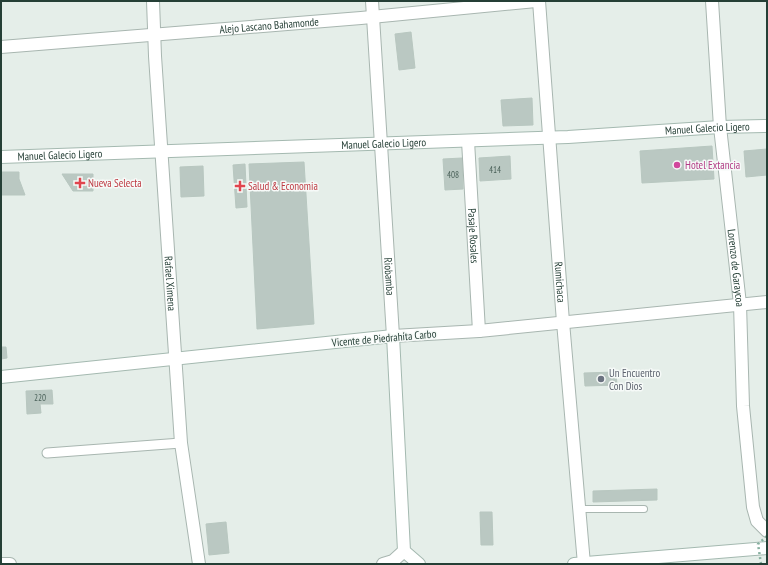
<svg xmlns="http://www.w3.org/2000/svg" width="768" height="565" viewBox="0 0 768 565" font-family="'PT Sans Narrow',sans-serif">
<rect width="100%" height="100%" fill="#e5eee9"/>
<g fill="#bac8c2" stroke="#b8c7c0">
<polygon points="411,32 415,68 399,70 395,34"/>
<polygon points="532,98 533,125 503,126 501,100"/>
<polygon points="712,146 714,179 642,183 640,151"/>
<polygon points="767,149 767,175 746,177 744,151"/>
<polygon points="510,156 511,179 480,181 479,158"/>
<polygon points="462,158 463,189 445,190 443,159"/>
<polygon points="304,162 314,324 257,329 249,164"/>
<polygon points="245,164 247,207 236,208 233,165"/>
<polygon points="203,166 204,196 181,197 180,167"/>
<polygon points="1,172 19,172 19,179 25,195 1,195"/>
<polygon points="62,174 93,174 93,191 73,191"/>
<polygon points="1,347 6,347 7,358 1,359"/>
<polygon points="616,372 617,385 585,386 584,373"/>
<polygon points="52,390 53,404 40,404 41,413 27,414 26,391"/>
<polygon points="657,489 657,500 593,502 593,491"/>
<polygon points="480,512 492,512 493,545 481,545"/>
<polygon points="226,522 229,553 209,555 206,524"/>
</g>
<g fill="none" stroke-linecap="round" stroke-linejoin="round">
<g stroke="#a8b6b0" stroke-width="8">
<polyline id="service" points="580,509 644,509"/>
</g>
<g stroke="#a8b6b0" stroke-width="11">
<polyline id="pedestrian" points="47,453 181,443"/>
</g>
<g stroke="#a8b6b0" stroke-width="14">
<g id="minor">
<path id="s1" d="M153,1L155,56L181,443L199,564"/>
<path id="s2" d="M712,1L720,127L740,304L743,406L753,507L757,521L767,531"/>
<path id="s3" d="M1,47L361,18L536,1"/>
<path id="s4" d="M468,141L479,331"/>
<polyline points="393,336 479,331 767,302"/>
<polyline points="1,564 10,564"/>
<polyline points="383,564 393,561 404,551"/>
</g>
</g>
<g stroke="#a8b6b0" stroke-width="14">
<g id="tertiary">
<path id="s5" d="M372,1L393,336"/>
<path id="s6" d="M539,1L563,322L584,564"/>
</g>
</g>
<g stroke="#a4b9b0" stroke-width="14">
<g id="secondary">
<path id="s7" d="M1,157L568,137L720,127L767,126"/>
<polyline points="1,377 393,336 404,551 419,564"/>
<polyline points="574,564 767,548"/>
</g>
</g>
<use href="#service" stroke="#fff" stroke-width="6"/>
<use href="#pedestrian" stroke="#fff" stroke-width="9"/>
<use href="#minor" stroke="#fff" stroke-width="12"/>
<use href="#tertiary" stroke="#fff" stroke-width="12"/>
<use href="#secondary" stroke="#fff" stroke-width="12"/>
<polyline stroke="#87b0a0" stroke-width="2.5" stroke-dasharray="2 3" stroke-linecap="butt" points="761,564 758,544 767,536"/>
</g>
<circle fill="#d1479c" stroke="#f6faf8" stroke-width="1.5" cx="677" cy="165" r="4"/>
<g fill="#e0444e" stroke="#f6faf8" stroke-width="1.5">
<path d="M78 177h4v4h4v4h-4v4h-4v-4h-4v-4h4z"/>
<path d="M238 180h4v4h4v4h-4v4h-4v-4h-4v-4h4z"/>
</g>
<circle fill="#6b7280" stroke="#f6faf8" stroke-width="1.5" cx="601" cy="379" r="4"/>
<g text-anchor="middle" dominant-baseline="central" stroke-width="3" stroke-linejoin="round" paint-order="stroke">
<g font-size="9" fill="#4a6159">
<text x="495" y="169">414</text>
<text x="453" y="174">408</text>
<text x="40" y="397">220</text>
</g>
<g font-size="11" fill="#253f36" stroke="#f6faf8">
<text stroke="none"><textPath href="#s3" startOffset="269">Alejo Lascano Bahamonde</textPath></text>
<text stroke="none"><textPath href="#s7" startOffset="707">Manuel Galecio Ligero</textPath></text>
<text stroke="none"><textPath href="#s7" startOffset="383">Manuel Galecio Ligero</textPath></text>
<text stroke="none"><textPath href="#s7" startOffset="59">Manuel Galecio Ligero</textPath></text>
<text stroke="none"><textPath href="#s4" startOffset="95">Pasaje Rosales</textPath></text>
<text stroke="none"><textPath href="#s2" startOffset="268">Lorenzo de Garaycoa</textPath></text>
<text stroke="none"><textPath href="#s5" startOffset="276">Riobamba</textPath></text>
<text stroke="none"><textPath href="#s1" startOffset="283">Rafael Ximena</textPath></text>
<text stroke="none"><textPath href="#s6" startOffset="282">Rumichaca</textPath></text>
<text transform="translate(384 338) rotate(-5)">Vicente de Piedrahíta Carbo</text>
</g>
<g font-size="11" fill="#b23c85" stroke="#f6faf8" text-anchor="start">
<text x="685" y="165">Hotel Extancia</text>
</g>
<g font-size="11" fill="#be3a42" stroke="#f6faf8" text-anchor="start">
<text x="88" y="183">Nueva Selecta</text>
<text x="248" y="186">Salud &amp; Economia</text>
</g>
<g font-size="11" fill="#5b616d" stroke="#f6faf8" text-anchor="start">
<text x="609" y="373">Un Encuentro<tspan x="609" dy="13">Con Dios</tspan></text>
</g>
</g>
<rect width="768" height="565" fill="none" stroke="#253f36" stroke-width="4"/>
</svg>
